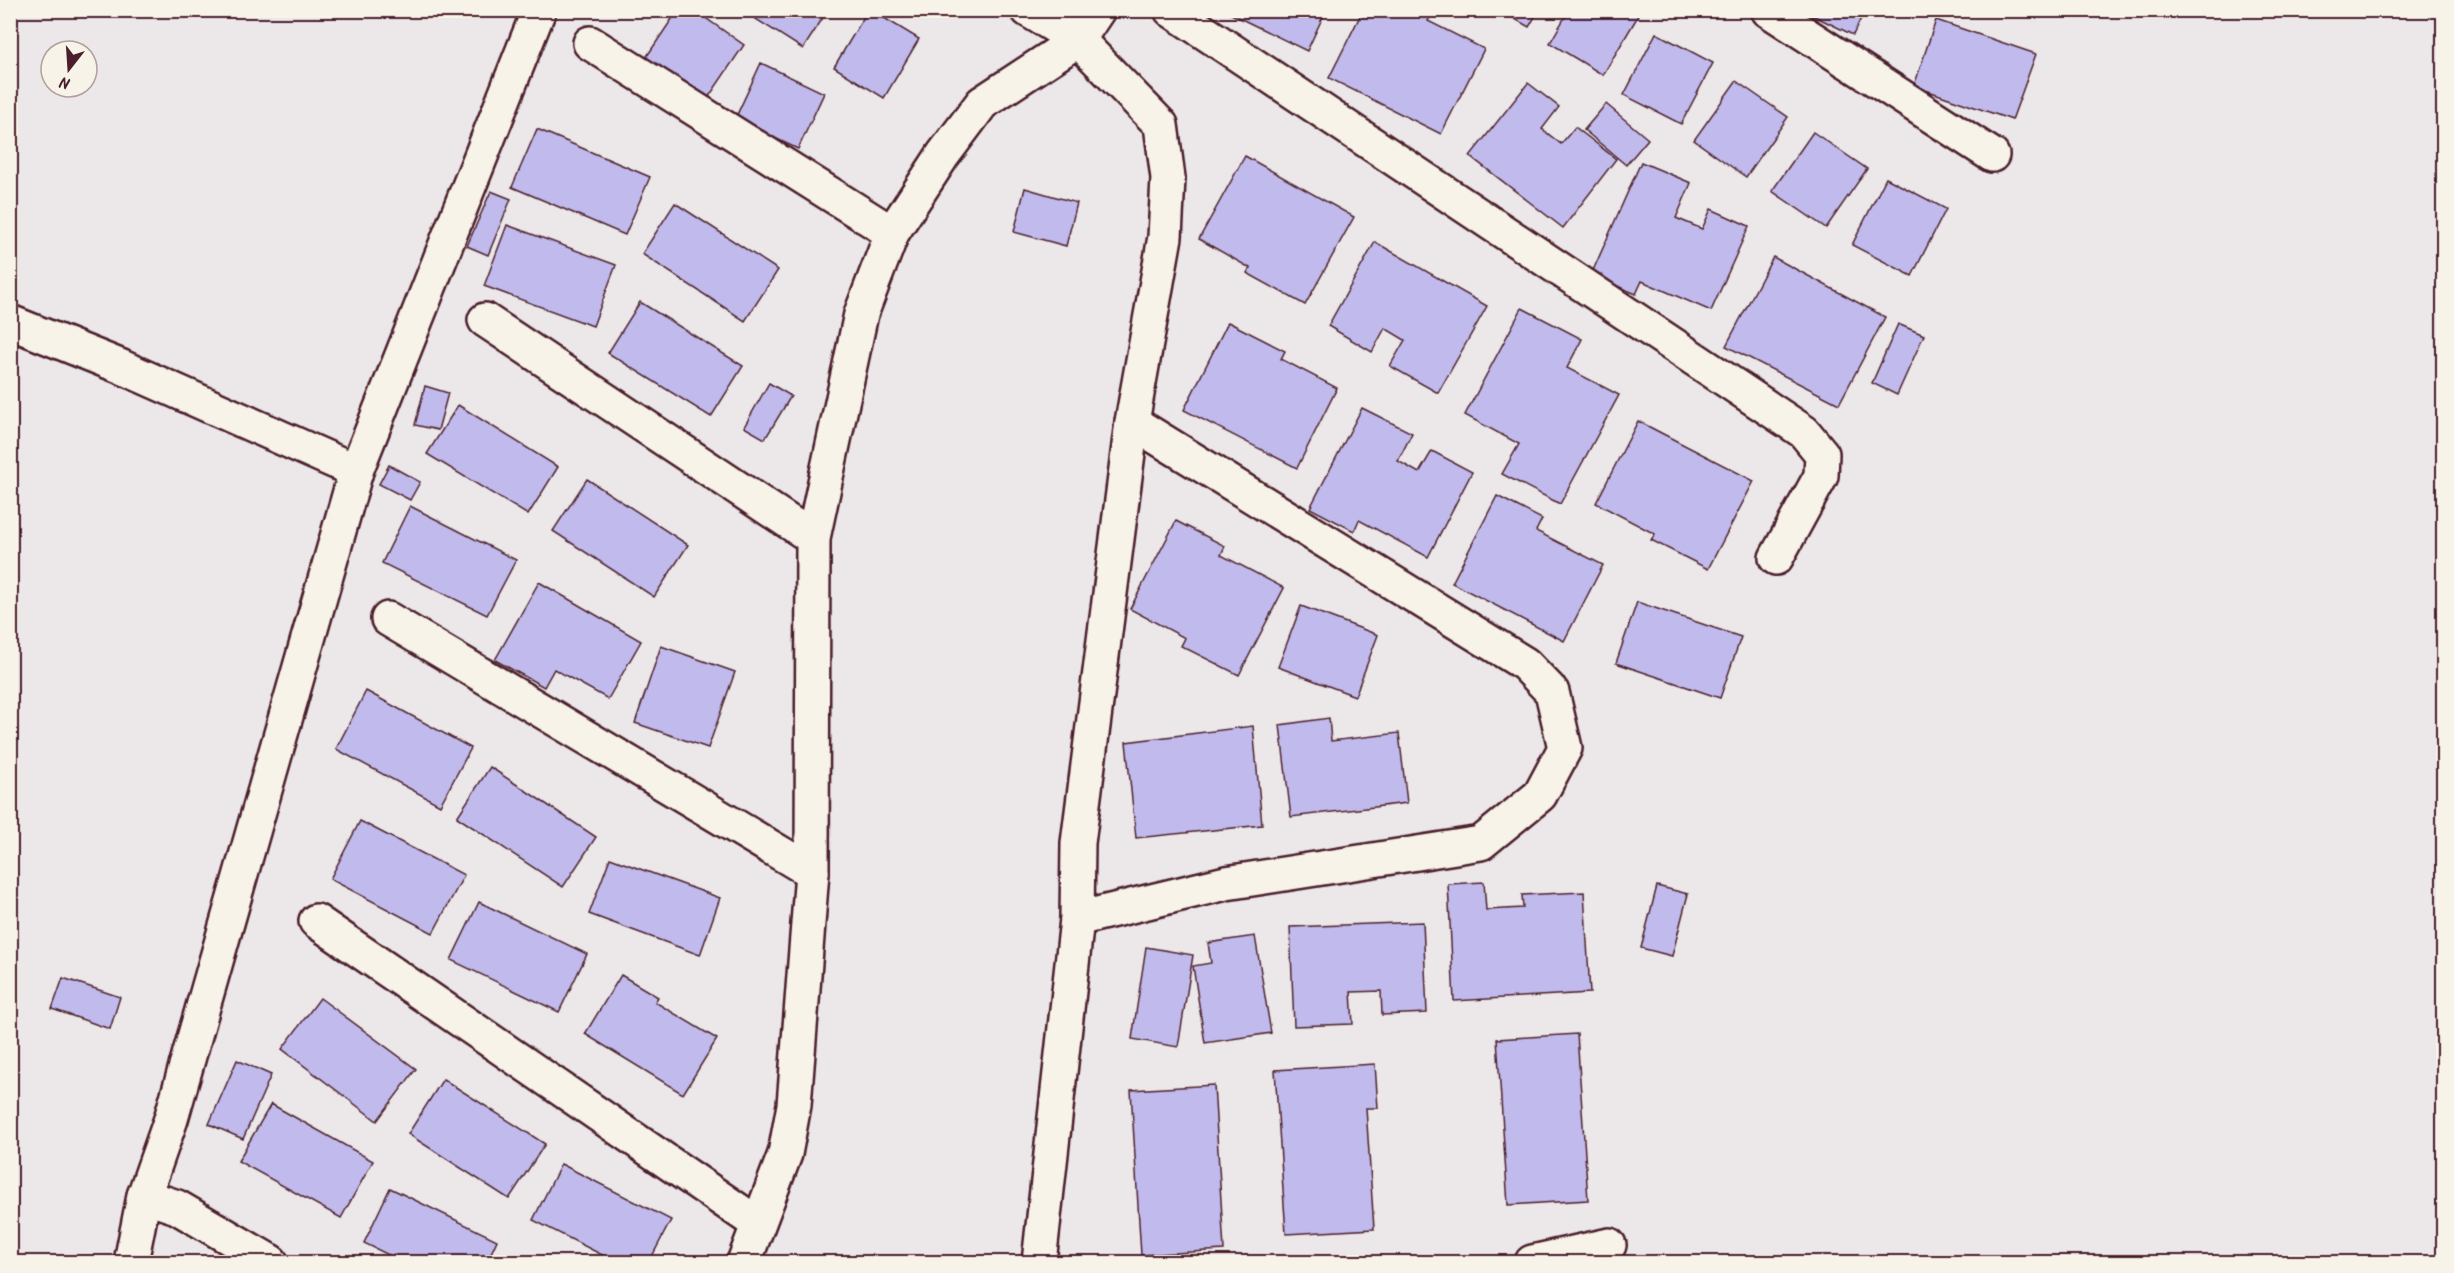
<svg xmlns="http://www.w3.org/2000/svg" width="2454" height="1273" viewBox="0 0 2454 1273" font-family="Kalam,sans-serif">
<rect width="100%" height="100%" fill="#ece8e9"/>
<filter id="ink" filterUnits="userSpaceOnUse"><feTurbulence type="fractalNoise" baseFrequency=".0167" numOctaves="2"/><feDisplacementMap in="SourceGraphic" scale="12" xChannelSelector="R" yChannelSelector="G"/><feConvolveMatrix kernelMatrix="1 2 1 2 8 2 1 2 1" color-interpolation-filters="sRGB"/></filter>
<g filter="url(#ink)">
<g fill="#c1bbed" stroke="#4a1f2b" stroke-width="1.5">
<polygon points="678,10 694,10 744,45 706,101 645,59"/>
<polygon points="750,10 828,10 803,49 748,14"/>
<polygon points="868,10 871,10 919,39 884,98 834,67"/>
<polygon points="1223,10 1326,10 1307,51"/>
<polygon points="1363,10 1424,10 1432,14 1428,21 1484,49 1441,134 1329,78"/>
<polygon points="1499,10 1539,10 1529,27"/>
<polygon points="1569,10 1629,10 1638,16 1603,75 1550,43"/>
<polygon points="1802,10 1865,10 1853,35"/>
<polygon points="1936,20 2036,54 2012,120 1914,86"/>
<polygon points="1656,33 1713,63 1681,124 1624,95"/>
<polygon points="761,63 824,93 798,149 735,119"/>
<polygon points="1736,81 1788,117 1746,177 1694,140"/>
<polygon points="1528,83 1559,107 1542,129 1561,144 1575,127 1616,159 1563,228 1470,156"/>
<polygon points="1606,104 1648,139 1626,165 1584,130"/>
<polygon points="537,129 650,177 625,235 512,187"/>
<polygon points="1813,132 1867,169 1826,228 1772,191"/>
<polygon points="1245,156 1354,217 1305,305 1247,273 1250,268 1199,239"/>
<polygon points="1641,162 1691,183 1676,218 1702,229 1711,209 1749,226 1711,311 1642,281 1636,294 1591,275"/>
<polygon points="1886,178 1946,209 1912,276 1852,245"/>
<polygon points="1025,188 1077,203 1066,246 1014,232"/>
<polygon points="491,191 511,199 488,255 467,246"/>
<polygon points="675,203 778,270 745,321 642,254"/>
<polygon points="507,225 616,265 593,326 484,286"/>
<polygon points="1375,242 1487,306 1438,393 1390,366 1405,340 1385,328 1372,352 1328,326"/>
<polygon points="1773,257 1885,317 1839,404 1726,346"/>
<polygon points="640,302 743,366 711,417 608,353"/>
<polygon points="1522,308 1582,339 1567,368 1619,395 1560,504 1502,474 1519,444 1465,415"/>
<polygon points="1228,322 1285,351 1281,359 1337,388 1297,468 1184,410"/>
<polygon points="1898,324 1924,335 1897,395 1872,383"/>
<polygon points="769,383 791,396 765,439 744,427"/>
<polygon points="425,386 448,393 438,430 415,425"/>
<polygon points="458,405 558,467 528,515 427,454"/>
<polygon points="1362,408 1412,433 1398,461 1419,473 1432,451 1472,472 1428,557 1359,520 1354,531 1310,508"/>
<polygon points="1638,421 1754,481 1708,569 1651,540 1655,534 1596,503"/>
<polygon points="389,465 420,482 410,500 379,484"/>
<polygon points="587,479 688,545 654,597 553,531"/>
<polygon points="1497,496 1542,519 1536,531 1603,565 1564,641 1452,583"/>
<polygon points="410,506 516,560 487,615 382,563"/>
<polygon points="1176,521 1225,546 1221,555 1284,588 1239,675 1181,646 1185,638 1130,609"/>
<polygon points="539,582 641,641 608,699 554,669 544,687 495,660"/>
<polygon points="1637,602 1741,637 1720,698 1616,663"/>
<polygon points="1301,606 1378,635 1355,696 1278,667"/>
<polygon points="661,646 735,672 708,748 635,723"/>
<polygon points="366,691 471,748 440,805 336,749"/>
<polygon points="1329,718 1331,741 1399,733 1407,803 1291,817 1280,725"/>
<polygon points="1253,726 1262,825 1136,838 1126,742"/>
<polygon points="490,767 596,837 563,887 457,817"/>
<polygon points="360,821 464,875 433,933 330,879"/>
<polygon points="610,858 720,898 700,955 589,914"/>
<polygon points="1484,882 1486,910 1523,908 1522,895 1584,892 1590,993 1454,1001 1448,884"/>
<polygon points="1657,886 1688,894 1672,956 1641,948"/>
<polygon points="479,902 587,954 559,1012 451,960"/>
<polygon points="1423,922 1427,1013 1382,1015 1381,991 1351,992 1353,1024 1294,1026 1290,927"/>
<polygon points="1255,936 1271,1033 1205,1043 1193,966 1211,963 1208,943"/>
<polygon points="1146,947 1193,955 1178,1047 1132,1039"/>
<polygon points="621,975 658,997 655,1002 717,1039 683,1094 585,1034"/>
<polygon points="63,978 120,997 110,1029 52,1009"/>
<polygon points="320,998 416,1069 377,1121 282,1049"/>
<polygon points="1577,1034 1588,1200 1508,1205 1497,1039"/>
<polygon points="237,1060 271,1075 243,1139 209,1124"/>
<polygon points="1375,1064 1378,1108 1366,1108 1374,1229 1286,1234 1275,1070"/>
<polygon points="443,1079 545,1144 509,1199 408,1134"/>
<polygon points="1214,1085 1224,1250 1141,1255 1131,1090"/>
<polygon points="271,1104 373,1161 341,1218 238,1161"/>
<polygon points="561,1164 671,1220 649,1262 616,1262 533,1220"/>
<polygon points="390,1188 497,1240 487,1262 403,1262 364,1243"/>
<polygon points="233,1251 252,1262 226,1262"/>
<polygon points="167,1256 190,1261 190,1262 166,1262"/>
</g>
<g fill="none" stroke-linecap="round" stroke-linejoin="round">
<g stroke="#4a1f2b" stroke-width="38">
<g id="street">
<polyline points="1028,10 1078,40 1161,125 1168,178 1165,237 1132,422 1078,843 1077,919 1039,1262"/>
<polyline points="1171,10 1804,432 1822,454 1821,476 1776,558"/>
<polyline points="1768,10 1992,155"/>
<polyline points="590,43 892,233"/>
<polyline points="485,320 813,538"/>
<polyline points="10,322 122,367 356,471"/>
<polyline points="388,619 812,872"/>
<polyline points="1077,919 1226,883 1481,843 1540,795 1565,748 1552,692 1525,664 1132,422"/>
<polyline points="316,921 758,1224"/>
<polyline points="144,1196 177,1207 271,1262"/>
<polyline points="131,1262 144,1196 171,1119 356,471 539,10"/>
<polyline points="744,1262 785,1154 794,1105 812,872 813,538 861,314 892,233 943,155 982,103 1078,40 1098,10"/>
<polyline points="1532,1262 1609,1245"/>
</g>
</g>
<use href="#street" stroke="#f7f3e8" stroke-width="33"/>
</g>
</g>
<rect width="2454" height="1273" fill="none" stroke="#f7f3e8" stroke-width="36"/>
<rect x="18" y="18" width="2418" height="1237" fill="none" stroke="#4a1f2b" stroke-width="2" filter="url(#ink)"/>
<g transform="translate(69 69) rotate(197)"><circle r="28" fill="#f7f3e8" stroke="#b29e9c" stroke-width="1.5"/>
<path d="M0-4.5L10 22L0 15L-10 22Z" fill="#4a1f2b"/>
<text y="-9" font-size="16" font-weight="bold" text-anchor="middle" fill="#4a1f2b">N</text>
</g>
</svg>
